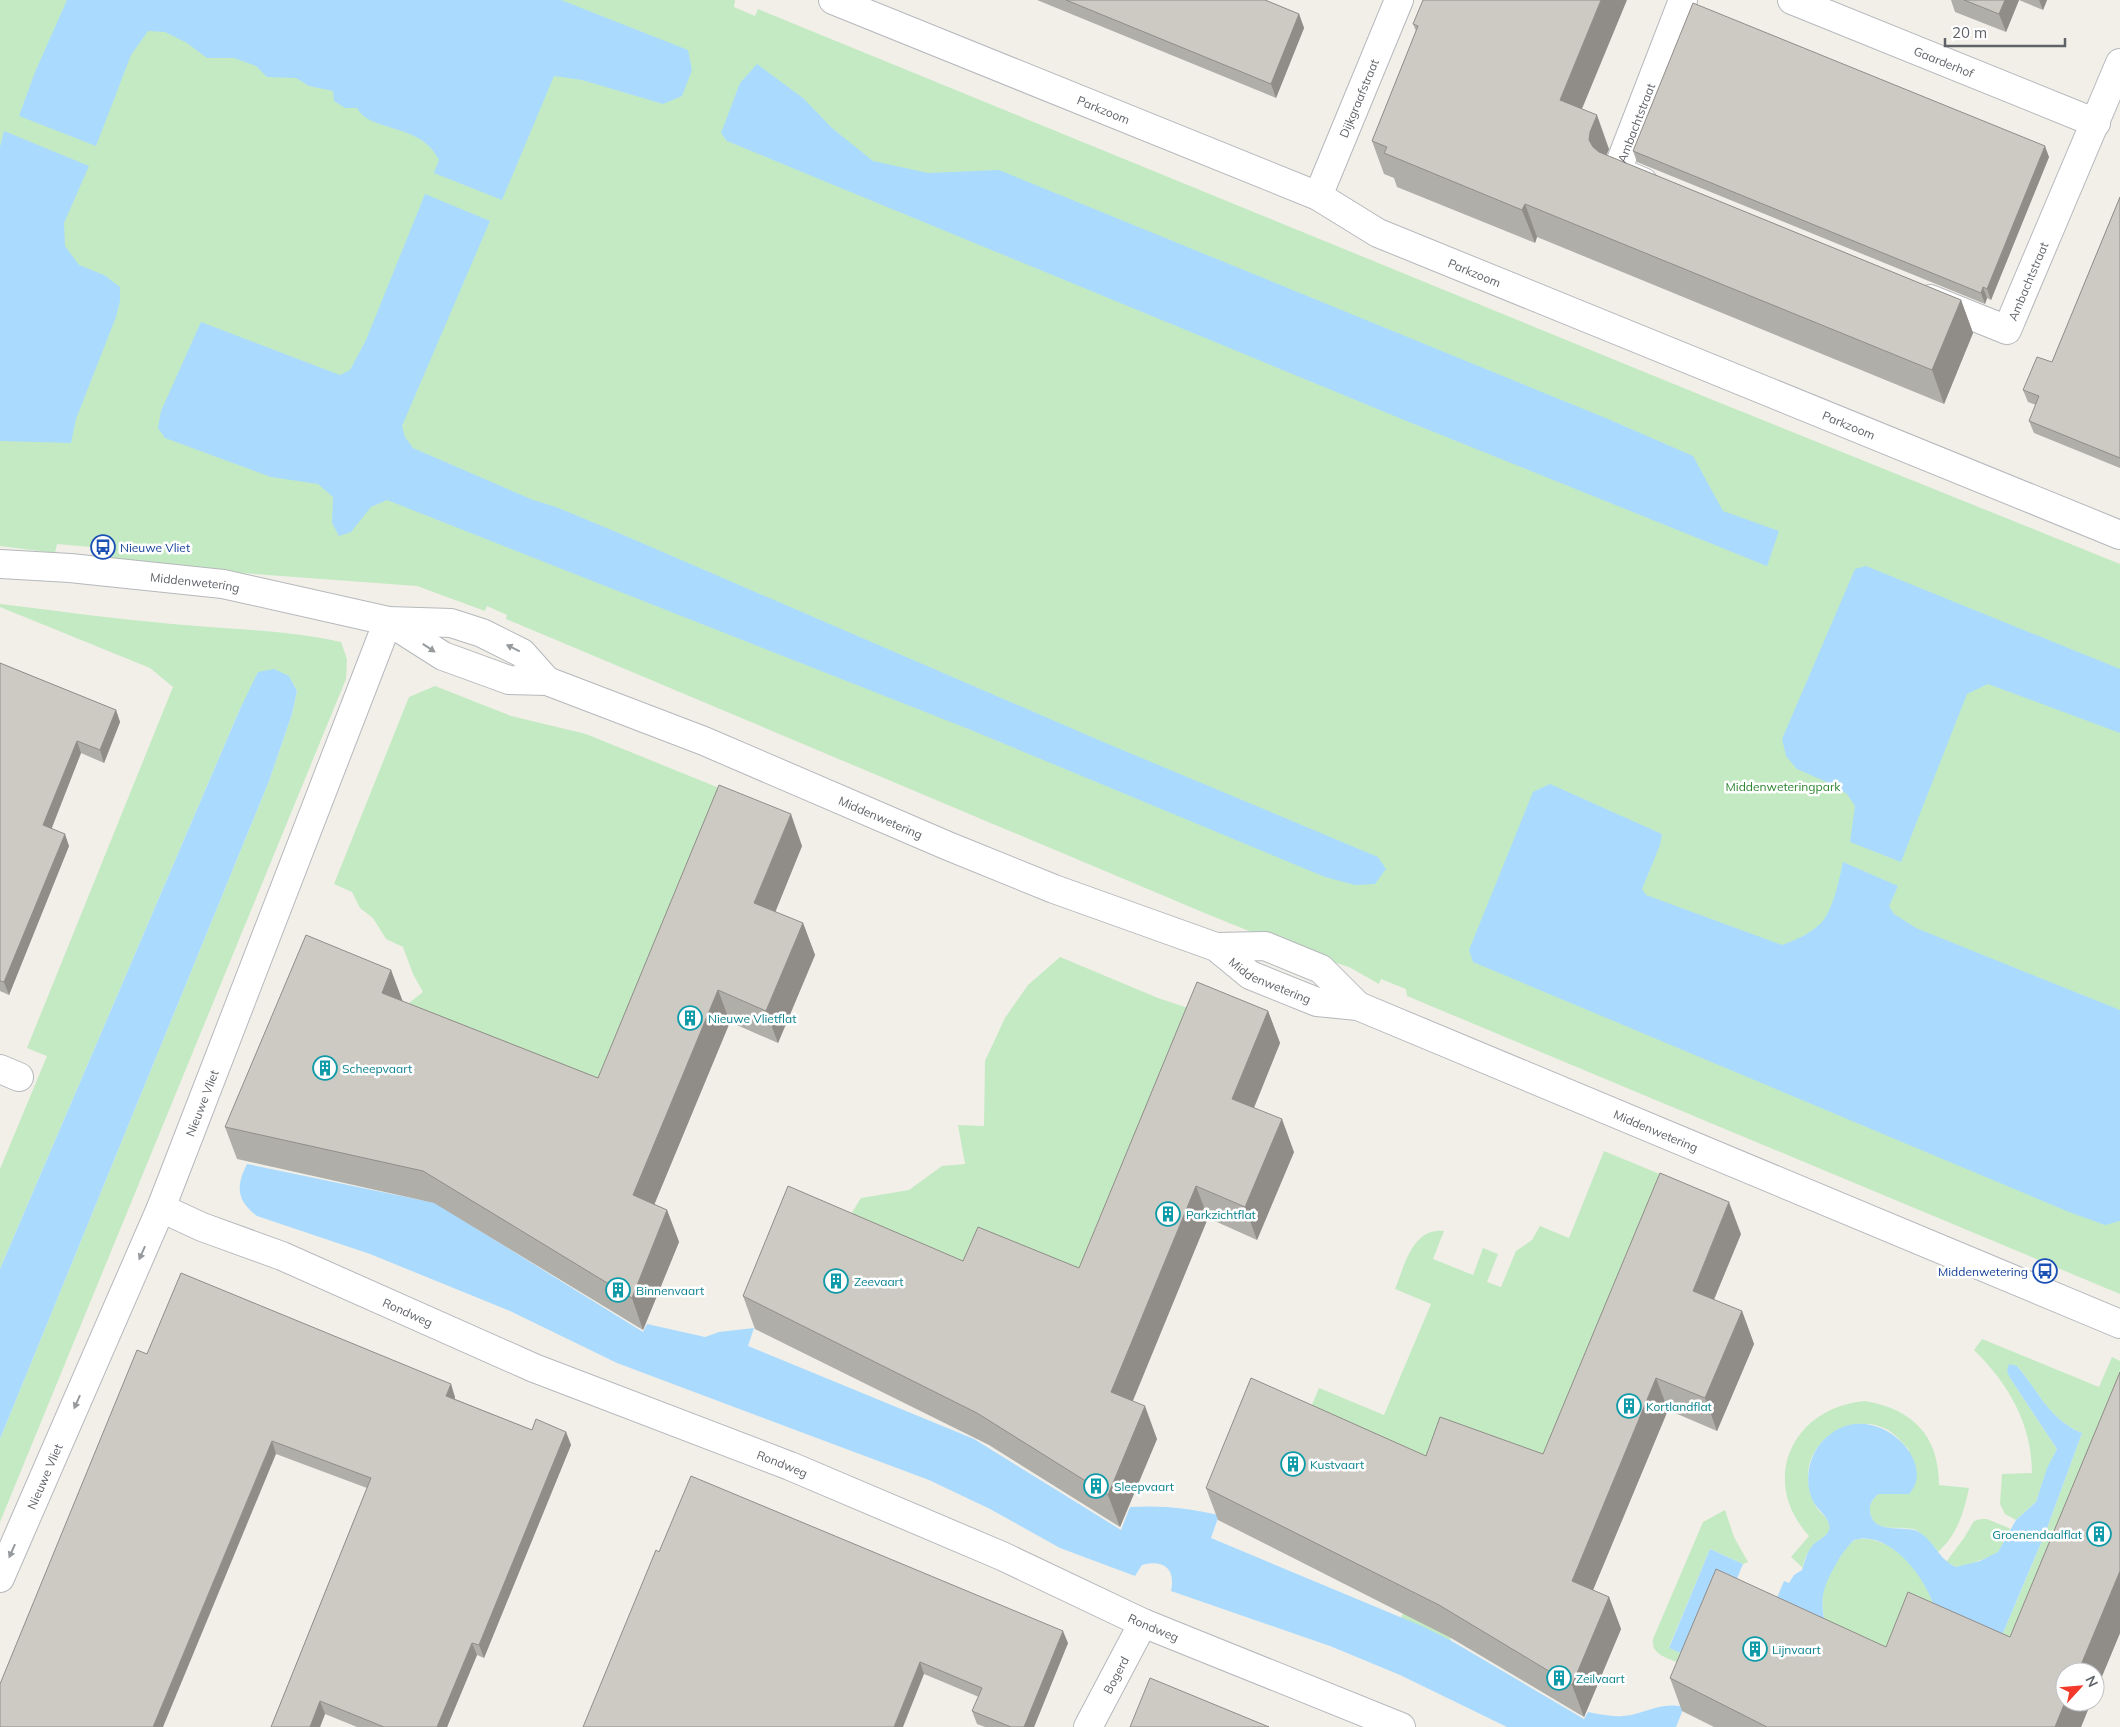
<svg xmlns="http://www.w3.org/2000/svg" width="2120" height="1727" viewBox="0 0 2120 1727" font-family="Mulish,sans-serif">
<rect width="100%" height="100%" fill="#f1efe8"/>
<g fill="#c4eac3">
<polygon points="0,0 735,0 734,7 755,16 758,9 1708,398 2120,564 2120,1294 1407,996 1406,989 1381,979 1379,984 1349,967 1304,953 1207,914 506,619 507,615 487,606 485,611 417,586 121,564 93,559 91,547 57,544 55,553 0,546"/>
<path d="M0,604C66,612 131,621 197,626C245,630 293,631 341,642L347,659L346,679L0,1522V1439L269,781L292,714L297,691L289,676L240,709L0,1269V1169L47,1056L27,1048L173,687L150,668L0,607Z"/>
<polygon points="435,686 511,716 586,734 739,796 572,1191 404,1007 423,992 413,974 403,947 386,939 373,918 360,908 352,892 334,884 409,697"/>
<polygon points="1060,957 1158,998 1206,1014 1087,1296 840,1232 861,1198 909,1190 942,1166 965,1164 958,1125 984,1126 985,1061 1005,1018 1028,985"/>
<path d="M1604,1151L1679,1182L1514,1579L1478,1571L1450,1640L1401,1618L1440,1524L1303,1426L1319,1388L1384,1415L1431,1304L1395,1289C1405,1265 1412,1228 1444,1231L1433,1259L1473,1275L1483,1248L1498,1254L1487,1282L1501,1287L1516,1251L1532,1240L1540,1226L1569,1238Z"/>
<path d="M1982,1339L2099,1387L2112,1357L2120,1361V1432L2023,1663L2000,1640L2046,1531L2082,1433C2048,1418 2040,1394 2018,1367H2016L2010,1378L2057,1449L2047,1469L2036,1502L2016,1520L2005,1514L2000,1504L2002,1474L2032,1473C2032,1424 2008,1383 1974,1350Z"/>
<path d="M1865,1401C1913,1409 1939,1436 1939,1485L1969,1488C1964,1513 1957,1535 1938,1552C1931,1544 1925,1535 1916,1530C1901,1524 1873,1536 1870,1511C1869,1503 1873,1499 1878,1494L1896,1493L1909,1450C1902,1443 1896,1434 1886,1429C1853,1412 1808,1438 1808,1476C1808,1487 1811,1497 1816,1506C1819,1513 1831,1519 1830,1528C1828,1539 1805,1544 1803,1568L1791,1557L1809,1536C1758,1480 1793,1407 1865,1401Z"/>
<path d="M1725,1510L1734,1537L1748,1562L1743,1564L1710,1549L1669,1647L1681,1653L1679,1663C1667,1657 1651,1655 1653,1639L1703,1522Z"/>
<polygon points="1981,1519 1987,1519 2011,1529 1998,1552 1992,1556 1964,1566 1956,1567 1946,1562 1964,1538 1974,1521"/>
<path d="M1857,1539C1862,1539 1868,1538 1873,1540C1902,1546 1926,1579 1934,1606L1895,1678L1827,1631C1824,1617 1820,1602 1824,1587C1826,1576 1846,1543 1857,1539Z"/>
</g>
<g fill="#aadbff">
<path d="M67,0H561L688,50L692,70L682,96L663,104L582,80L554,76L502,200L434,173L439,160C421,122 370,133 357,108H345L334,101L333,91L309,86L296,78L267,77L256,66L234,58H207L187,43L165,32L148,31L131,55L96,146L19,116L35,72Z"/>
<polygon points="757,64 803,98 832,128 873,161 928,173 999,170 1608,419 1693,456 1723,511 1779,531 1767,566 1404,420 727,141 721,133 740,83"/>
<polygon points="4,131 89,166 64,223 65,246 79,265 104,275 120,287 120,301 116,317 76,419 71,443 0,441 0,147"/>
<polygon points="425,194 490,221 402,426 405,437 413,448 533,500 556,507 621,534 1101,741 1378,857 1386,869 1375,884 1355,885 1325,877 971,730 387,500 371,507 351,532 339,536 332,523 333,497 318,484 271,477 165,438 158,428 161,411 201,322 340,375 350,370 366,340"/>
<polygon points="1866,566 2120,669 2120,733 1988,684 1967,694 1901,862 1850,842 1855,806 1847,794 1831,784 1797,769 1786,756 1782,739 1855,569"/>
<polygon points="274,669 289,676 297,691 292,714 269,781 0,1439 0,1269 240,709 258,672"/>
<path d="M1550,784L1662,834L1660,845L1642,889L1646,895L1782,945C1796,940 1809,934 1820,924C1832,914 1840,877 1843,862L1898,886L1889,906L1894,914L1916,928L2120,1010V1221L2105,1225L2069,1212L1473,962L1469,950L1533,792Z"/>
<path d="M247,1164L435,1203L643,1332L647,1324L705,1337L719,1332L754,1328L748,1346L974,1439L1121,1530L1130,1507C1161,1505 1189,1508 1219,1515L1211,1538L1424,1627L1450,1640L1584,1719L1588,1712C1599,1714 1612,1717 1623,1716C1646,1714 1659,1701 1684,1707L1676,1727H1507L1400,1675L1330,1646L1171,1591C1176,1568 1163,1559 1142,1565L1135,1576L1060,1548L990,1509L929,1480L617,1363L510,1311L370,1254L257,1216C236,1200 236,1186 247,1164Z"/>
<path d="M2009,1364L2017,1366C2040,1393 2048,1418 2082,1433L2046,1531L2000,1640L1934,1606C1925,1577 1889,1529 1854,1540C1846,1548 1840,1556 1835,1566C1820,1592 1820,1603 1827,1631L1768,1619L1784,1581L1789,1583L1794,1575L1802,1570C1805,1561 1806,1553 1813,1545C1817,1540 1827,1537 1829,1530C1832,1519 1817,1510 1813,1501C1804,1483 1808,1458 1821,1443C1867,1390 1941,1460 1909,1494H1878C1873,1499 1869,1504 1870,1511C1873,1538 1908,1522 1922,1534C1936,1545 1940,1560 1956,1567L1980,1561L1998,1552L2016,1520L2036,1502L2047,1468L2057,1449L2010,1378L2007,1371Z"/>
<polygon points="1710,1549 1743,1564 1730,1595 1681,1653 1669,1648"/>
</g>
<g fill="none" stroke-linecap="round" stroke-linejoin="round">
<g stroke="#b5b8bc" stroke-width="30">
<g id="minor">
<path id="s1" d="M833,0L1318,196L1378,233L2120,535"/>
<path id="s2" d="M1792,0L2096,123"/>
<path id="s3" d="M1643,182L1617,171L1683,0"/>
<path id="s4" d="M1318,196L1399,0"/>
<path id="s5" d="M1930,299L2007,330L2120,63"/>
<path id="s6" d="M0,564L70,568L223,584L388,621L451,623L482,633L522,653L547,681"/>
<path id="s7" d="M388,621L443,656L509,680L547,681L704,741L948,846L1054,889L1216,947L1250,975L1317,1002L1358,1006L2120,1324"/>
<polyline points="1216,947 1265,946 1321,969 1358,1006"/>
<polyline points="0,1069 19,1077"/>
<path id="s8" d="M161,1208L202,1227L282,1256L534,1368L790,1466L1002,1556L1143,1623L1401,1727"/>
<path id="s9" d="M0,1578L161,1208L388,621"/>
<path id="s10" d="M1088,1727L1143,1623"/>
</g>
</g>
<use href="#minor" stroke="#fff" stroke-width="28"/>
</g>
<g fill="#b0aea9">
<polygon points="1037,0 1265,0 1299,14 1304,28 1276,98"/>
<polygon points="1951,0 2047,0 2043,10 2019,0 2006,32 1955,12"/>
<polygon points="1413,24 1582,109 1609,149 1606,155 1961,300 1973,333 1944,404 1537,237 1535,243 1397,187 1394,178 1384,174 1372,141 1416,31"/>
<polygon points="1633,151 2049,157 1991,300 1987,298 1985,304 1637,162"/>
<polygon points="2120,197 2120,468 2034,433 2029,421 2036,405 2028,402 2023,390 2052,362"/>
<polygon points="0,663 116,710 120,722 104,763 81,753 51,828 69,846 9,995 0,991"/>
<polygon points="802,846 775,912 803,923 815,955 778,1043 730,1022 654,1204 667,1210 679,1242 643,1330 434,1203 237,1159 225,1127 391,970 402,1001 598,1078"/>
<polygon points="1268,1011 1280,1043 1254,1108 1294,1152 1257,1240 1208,1218 1132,1401 1157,1439 1120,1527 989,1445 755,1329 743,1296 963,1261 1079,1268"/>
<polygon points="1741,1234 1714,1300 1742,1311 1754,1344 1717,1431 1668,1410 1593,1590 1609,1597 1621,1629 1584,1717 1451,1638 1218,1520 1206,1488 1426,1456 1543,1454"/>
<polygon points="147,1354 455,1397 455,1399 532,1430 566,1432 571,1445 484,1658 477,1655 447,1727 357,1727 325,1714 320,1727 271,1727 367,1488 276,1454"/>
<polygon points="2120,1372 2120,1633 2081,1727 1714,1727 1682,1711 1670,1678 1886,1647 2010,1637"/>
<polygon points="659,1552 1068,1643 1034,1727 985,1727 977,1724 972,1711 979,1697 924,1674"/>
</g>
<g fill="#908d89">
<polygon points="1601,0 1627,0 1572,133 1560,100"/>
<polygon points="2005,0 2019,0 2006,32 1999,14"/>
<polygon points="2039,0 2047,0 2043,10"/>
<polygon points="1299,14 1304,28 1276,98 1271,84"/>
<polygon points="1597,115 1609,149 1602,166 1589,140 1590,132"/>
<polygon points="2045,146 2049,157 1991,300 1987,289"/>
<polygon points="1525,204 1537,237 1535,243 1522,210"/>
<polygon points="1983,287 1987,298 1985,304 1981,293"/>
<polygon points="1961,300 1973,333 1944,404 1932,370"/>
<polygon points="116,710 120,722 104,763 100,750"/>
<polygon points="77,741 81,753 48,838 43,825"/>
<polygon points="791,814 802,846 766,935 754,903"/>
<polygon points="65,834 69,846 9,995 4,982"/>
<polygon points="803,923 815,955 778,1043 766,1011"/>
<polygon points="391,970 403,1002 382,993"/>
<polygon points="718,990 730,1022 645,1227 633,1195"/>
<polygon points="1268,1011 1280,1043 1244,1132 1232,1099"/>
<polygon points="1282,1119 1294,1152 1257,1240 1245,1207"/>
<polygon points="1196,1186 1208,1218 1123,1425 1111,1392"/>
<polygon points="1729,1202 1741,1234 1704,1323 1693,1291"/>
<polygon points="667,1210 679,1242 643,1330 632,1298"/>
<polygon points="1742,1311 1754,1344 1717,1431 1705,1398"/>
<polygon points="1656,1378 1668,1410 1583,1614 1572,1581"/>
<polygon points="451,1384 455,1397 451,1408 446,1396"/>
<polygon points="1145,1406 1157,1439 1120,1527 1108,1495"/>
<polygon points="566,1432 571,1445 484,1658 479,1645"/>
<polygon points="272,1441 276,1454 163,1727 153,1727"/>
<polygon points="2120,1571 2120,1633 2095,1693 2095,1672 2078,1672"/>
<polygon points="1609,1597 1621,1629 1584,1717 1572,1685"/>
<polygon points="1063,1631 1068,1643 1034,1727 1024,1727"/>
<polygon points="472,1643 477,1655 447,1727 437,1727"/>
<polygon points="920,1662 924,1674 903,1727 894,1727"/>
<polygon points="320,1701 325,1714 320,1727 310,1727"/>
<polygon points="2065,1702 2091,1702 2081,1727 2055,1727"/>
</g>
<g fill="#cdcac4" stroke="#908d89">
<polygon points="1066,0 1265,0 1299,14 1271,84"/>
<polygon points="1423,0 1601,0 1560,100 1597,115 1590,132 1589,140 1593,147 1599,152 1961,300 1932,370 1525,204 1522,210 1384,153 1387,147 1372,141 1418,26 1413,24"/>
<polygon points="1964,0 2005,0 1999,14"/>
<polygon points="1693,3 2045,146 1987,289 1983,287 1981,293 1633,151"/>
<polygon points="2120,197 2120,458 2029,421 2039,396 2023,390 2037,357 2052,362"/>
<polygon points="0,663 116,710 100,750 77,741 43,825 65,834 4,982 0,981"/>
<polygon points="719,785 791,814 754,903 803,923 766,1011 718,990 633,1195 667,1210 632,1298 423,1171 225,1127 306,935 391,970 382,993 598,1078"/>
<polygon points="1197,982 1268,1011 1232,1099 1282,1119 1245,1207 1196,1186 1111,1392 1145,1406 1108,1495 977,1413 743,1296 788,1186 963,1261 978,1227 1079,1268"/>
<polygon points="1660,1173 1729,1202 1693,1291 1742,1311 1705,1398 1656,1378 1572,1581 1609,1597 1572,1685 1439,1605 1206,1488 1251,1378 1426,1456 1440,1417 1543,1454"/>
<polygon points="181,1273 451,1384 446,1396 532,1430 536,1419 566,1432 479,1645 472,1643 437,1727 384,1727 320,1701 310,1727 271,1727 371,1478 272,1441 153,1727 0,1727 0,1684 137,1350 147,1354"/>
<polygon points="2120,1372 2120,1571 2078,1672 2065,1672 2065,1702 2055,1727 1767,1727 1670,1678 1716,1569 1886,1647 1908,1592 2010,1637"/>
<polygon points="691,1476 1063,1631 1024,1727 1011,1727 972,1711 982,1688 920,1662 894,1727 583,1727 656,1550 659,1552"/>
<polygon points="1150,1678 1269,1727 1130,1727"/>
</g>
<defs><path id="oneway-solid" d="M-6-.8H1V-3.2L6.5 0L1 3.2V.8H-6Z" transform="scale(1.25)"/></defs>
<g fill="#979a9d">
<use href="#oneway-solid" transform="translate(429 648) rotate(33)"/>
<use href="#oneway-solid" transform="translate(513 648) rotate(-154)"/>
<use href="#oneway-solid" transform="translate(142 1253) rotate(114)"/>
<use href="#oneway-solid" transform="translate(77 1402) rotate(114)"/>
<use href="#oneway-solid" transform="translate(12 1551) rotate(114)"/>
</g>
<defs>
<g id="bus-ring" transform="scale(1.25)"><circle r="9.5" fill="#fff" stroke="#1a4fb4" stroke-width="1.5"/><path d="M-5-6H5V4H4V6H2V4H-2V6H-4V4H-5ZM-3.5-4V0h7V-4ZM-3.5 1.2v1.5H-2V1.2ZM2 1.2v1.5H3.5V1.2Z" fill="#1a4fb4"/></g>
<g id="building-ring" transform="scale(1.25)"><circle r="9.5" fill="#fff" stroke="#0f9aa8" stroke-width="1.5"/><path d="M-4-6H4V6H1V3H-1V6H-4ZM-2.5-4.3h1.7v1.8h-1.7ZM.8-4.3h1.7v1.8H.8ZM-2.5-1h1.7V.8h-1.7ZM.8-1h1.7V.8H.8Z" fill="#0f9aa8"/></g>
</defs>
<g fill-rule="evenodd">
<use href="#bus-ring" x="103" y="547"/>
<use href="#building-ring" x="690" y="1018"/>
<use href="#building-ring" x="325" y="1068"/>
<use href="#building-ring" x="1168" y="1214"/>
<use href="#bus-ring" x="2045" y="1271"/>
<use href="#building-ring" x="836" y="1281"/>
<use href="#building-ring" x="618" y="1290"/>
<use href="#building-ring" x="1629" y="1406"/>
<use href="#building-ring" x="1293" y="1464"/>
<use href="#building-ring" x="1096" y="1486"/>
<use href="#building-ring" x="2099" y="1534"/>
<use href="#building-ring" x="1755" y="1649"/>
<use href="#building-ring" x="1559" y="1678"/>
</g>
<g text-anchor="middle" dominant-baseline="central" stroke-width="5" stroke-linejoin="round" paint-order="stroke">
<g font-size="12" fill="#5f6368" stroke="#fff">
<text stroke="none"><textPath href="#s2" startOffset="164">Gaarderhof</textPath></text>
<text stroke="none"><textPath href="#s4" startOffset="106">Dijkgraafstraat</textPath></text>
<text stroke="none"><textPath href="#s1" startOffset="292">Parkzoom</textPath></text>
<text stroke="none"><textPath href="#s3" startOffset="80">Ambachtstraat</textPath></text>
<text stroke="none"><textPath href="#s1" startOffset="698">Parkzoom</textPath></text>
<text stroke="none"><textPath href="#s5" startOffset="136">Ambachtstraat</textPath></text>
<text stroke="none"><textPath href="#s1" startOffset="1102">Parkzoom</textPath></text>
<text stroke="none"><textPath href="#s6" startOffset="196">Middenwetering</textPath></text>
<text stroke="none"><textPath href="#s7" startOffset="534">Middenwetering</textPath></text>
<text stroke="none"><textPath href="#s7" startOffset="958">Middenwetering</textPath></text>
<text stroke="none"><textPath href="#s9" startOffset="516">Nieuwe Vliet</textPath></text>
<text stroke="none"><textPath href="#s7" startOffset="1374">Middenwetering</textPath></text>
<text stroke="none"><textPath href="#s8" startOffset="268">Rondweg</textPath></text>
<text stroke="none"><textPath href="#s8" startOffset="672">Rondweg</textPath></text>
<text stroke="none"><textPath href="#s9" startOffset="111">Nieuwe Vliet</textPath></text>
<text stroke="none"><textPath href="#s8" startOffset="1078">Rondweg</textPath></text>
<text stroke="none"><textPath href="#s10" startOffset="59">Bogerd</textPath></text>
</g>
<g font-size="12" fill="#164399" stroke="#fff" text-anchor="start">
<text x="120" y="547">Nieuwe Vliet</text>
<text x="2028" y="1271" text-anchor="end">Middenwetering</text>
</g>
<g font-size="12" fill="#308533" stroke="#fff">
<text x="1783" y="786">Middenweteringpark</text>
</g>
<g font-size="12" fill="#0d838f" stroke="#fff" text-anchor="start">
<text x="708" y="1018">Nieuwe Vlietflat</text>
<text x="342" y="1068">Scheepvaart</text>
<text x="1186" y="1214">Parkzichtflat</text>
<text x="854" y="1281">Zeevaart</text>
<text x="636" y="1290">Binnenvaart</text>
<text x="1646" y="1406">Kortlandflat</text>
<text x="1310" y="1464">Kustvaart</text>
<text x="1114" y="1486">Sleepvaart</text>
<text x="2082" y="1534" text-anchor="end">Groenendaalflat</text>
<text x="1772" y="1649">Lijnvaart</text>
<text x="1576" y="1678">Zeilvaart</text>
</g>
</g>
<g transform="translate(2080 1687) rotate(64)"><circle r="24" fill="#ffffff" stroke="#bfc1c3"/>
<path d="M0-4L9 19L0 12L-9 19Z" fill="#f3382c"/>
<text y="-8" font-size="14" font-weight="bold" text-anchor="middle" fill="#5f6368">N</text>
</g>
<path d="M1945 38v8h120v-8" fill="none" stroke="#5f6368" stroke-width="2.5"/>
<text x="1952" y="38" font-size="15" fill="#5f6368" stroke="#ffffff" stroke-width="4" paint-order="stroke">20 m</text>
</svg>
